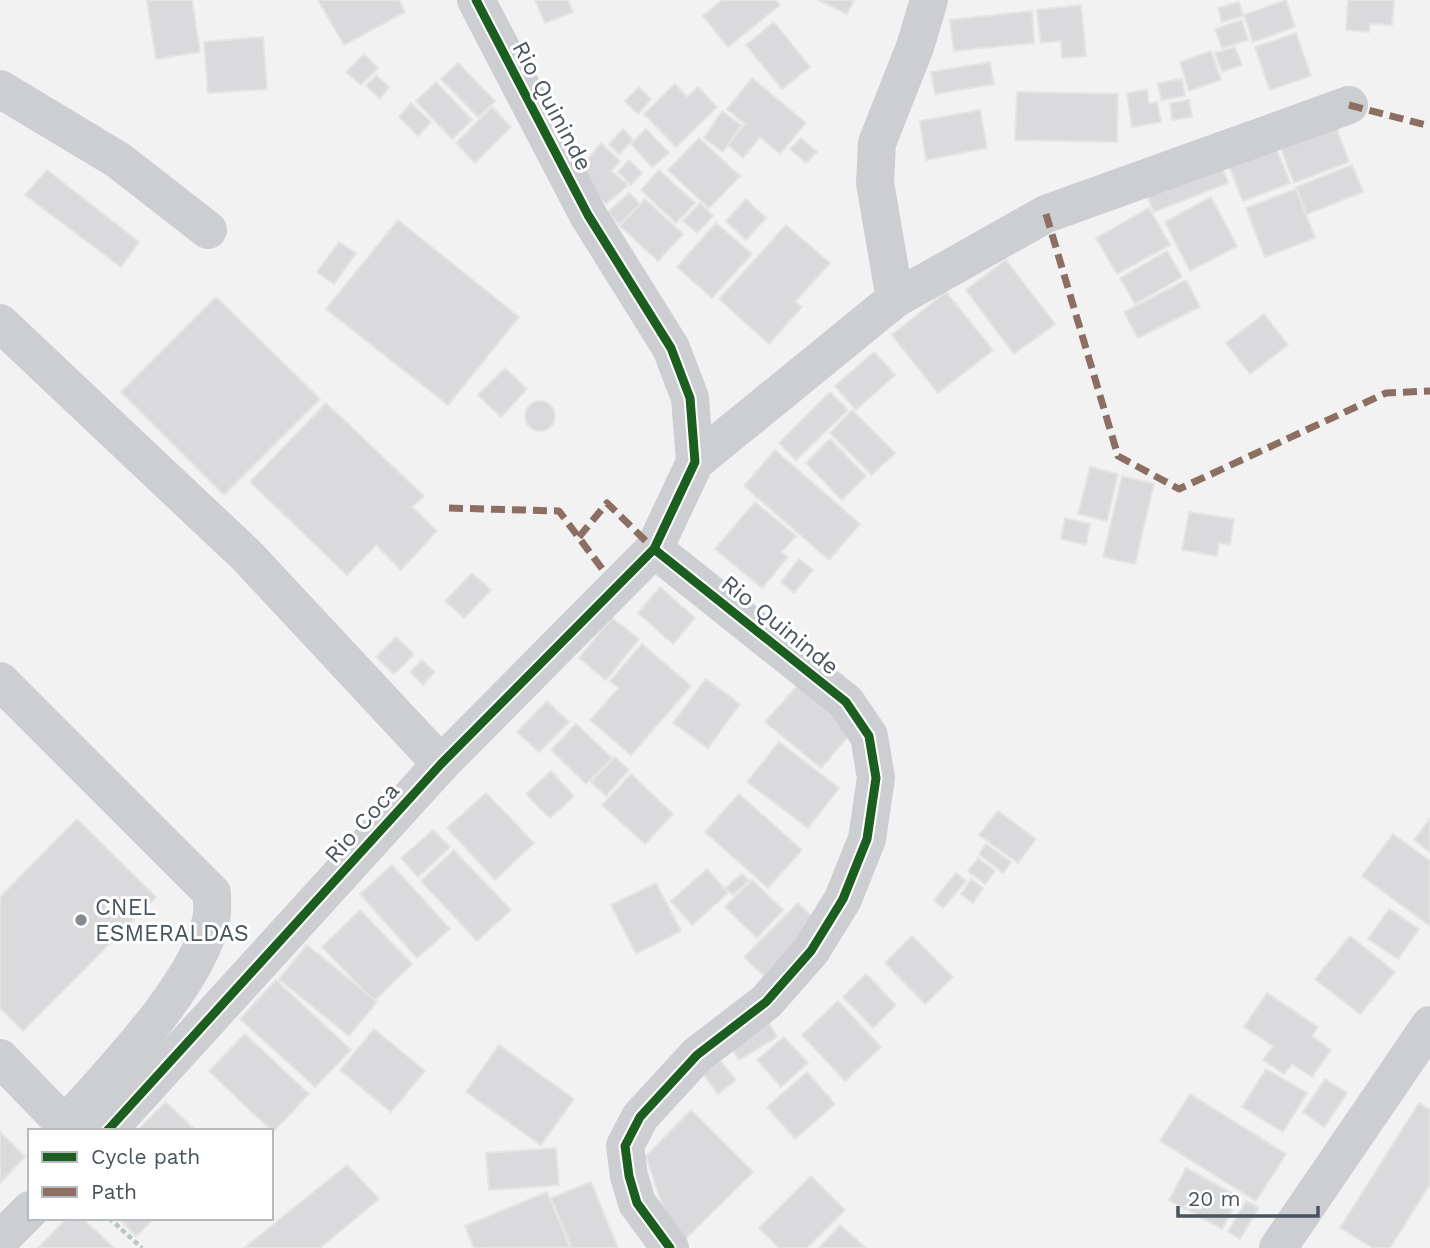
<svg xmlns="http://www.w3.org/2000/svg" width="1430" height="1248" viewBox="0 0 1430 1248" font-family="'Work Sans',sans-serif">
<rect width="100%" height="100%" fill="#f3f2f2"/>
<g fill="#dadadc" stroke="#e4e4e5" stroke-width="2">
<polygon points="147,0 192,0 200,52 156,59"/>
<polygon points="318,0 399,0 405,12 344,45"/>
<polygon points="535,0 568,0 573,12 545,23"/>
<polygon points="722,0 776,0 780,5 728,47 703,16"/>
<polygon points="818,0 854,0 847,14"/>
<polygon points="1286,0 1295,27 1253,42 1244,15"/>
<polygon points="1348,0 1394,0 1392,25 1370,24 1369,32 1346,30"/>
<polygon points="1239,2 1243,16 1222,22 1218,8"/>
<polygon points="1081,5 1086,56 1062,58 1061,41 1041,43 1037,10"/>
<polygon points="1032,11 1034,43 954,51 950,20"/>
<polygon points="1242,20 1248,40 1222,48 1215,29"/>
<polygon points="774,22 810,67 782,89 746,45"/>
<polygon points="1296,33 1311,76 1270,90 1255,47"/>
<polygon points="263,37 267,89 208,93 204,42"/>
<polygon points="1235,47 1242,65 1222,72 1215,53"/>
<polygon points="1211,51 1221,80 1189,91 1180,62"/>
<polygon points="364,54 378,68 361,85 346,72"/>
<polygon points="990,62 994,84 935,94 931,72"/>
<polygon points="458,63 495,101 478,117 441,79"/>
<polygon points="376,75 389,87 380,99 366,86"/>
<polygon points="752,78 806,123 780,154 760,137 743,158 728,145 745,124 727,109"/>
<polygon points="1182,79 1185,96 1161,100 1158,83"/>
<polygon points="436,82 472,120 452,139 416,101"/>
<polygon points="675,84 687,97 698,87 717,107 676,147 644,114"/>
<polygon points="639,87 651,99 638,114 625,101"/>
<polygon points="1147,90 1149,104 1157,102 1161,122 1132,127 1127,93"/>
<polygon points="1017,92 1118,94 1117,142 1015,140"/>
<polygon points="1189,100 1192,117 1172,120 1170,103"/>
<polygon points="411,103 431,122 418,136 399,117"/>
<polygon points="492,107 511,127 475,163 456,143"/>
<polygon points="980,110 987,148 926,160 920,121"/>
<polygon points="722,111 741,125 723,152 704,138"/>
<polygon points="1336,127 1349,162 1294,183 1281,148"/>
<polygon points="623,129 633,140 619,154 609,144"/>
<polygon points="646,129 669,153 652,167 631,144"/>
<polygon points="699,138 740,176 709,208 668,170"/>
<polygon points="801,138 817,152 806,163 790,149"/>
<polygon points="601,143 620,161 611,171 628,185 606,204 574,176"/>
<polygon points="1276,148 1290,183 1243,201 1229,166"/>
<polygon points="629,160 642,173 631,185 618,172"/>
<polygon points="1221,164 1228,183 1154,212 1146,193"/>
<polygon points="1352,165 1363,192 1307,214 1296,187"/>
<polygon points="47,170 139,242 121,267 25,195"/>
<polygon points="659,170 695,203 676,223 641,190"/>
<polygon points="1296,189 1315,238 1265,257 1246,208"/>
<polygon points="629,193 640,204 619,224 608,212"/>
<polygon points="1211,197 1237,246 1190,271 1165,222"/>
<polygon points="645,199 683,234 658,261 620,226"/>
<polygon points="746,199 766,218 746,240 726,221"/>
<polygon points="700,203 713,216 697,233 683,221"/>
<polygon points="1149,208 1170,245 1117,274 1096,238"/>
<polygon points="398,220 519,317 448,405 326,309"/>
<polygon points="716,223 752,254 712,298 677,267"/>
<polygon points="786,225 830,263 795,302 802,307 769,344 719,299"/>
<polygon points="339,242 356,253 334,284 317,272"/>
<polygon points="1167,251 1182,277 1135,304 1120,278"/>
<polygon points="1006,260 1055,324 1014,354 966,290"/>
<polygon points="1186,280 1200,307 1138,338 1124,312"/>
<polygon points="946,292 993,350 938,393 892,335"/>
<polygon points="216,297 320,399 224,495 121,392"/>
<polygon points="1264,314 1288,345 1250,374 1226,343"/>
<polygon points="874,352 895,375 856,410 835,386"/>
<polygon points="505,368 527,389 501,417 478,395"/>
<polygon points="830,392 848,410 796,460 779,443"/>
<circle cx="540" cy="416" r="15"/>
<polygon points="326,403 424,496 412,507 437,531 401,570 376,545 347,575 250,482"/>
<polygon points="852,410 895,453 872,475 830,433"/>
<polygon points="830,439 866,476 842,500 806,463"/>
<polygon points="775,450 860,524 829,560 744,486"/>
<polygon points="1090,467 1118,474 1107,521 1078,514"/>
<polygon points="1122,476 1154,484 1135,564 1103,557"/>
<polygon points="755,502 796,536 781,552 788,557 762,588 715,549"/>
<polygon points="1189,512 1234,519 1230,545 1219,543 1217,556 1182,550"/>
<polygon points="1065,518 1090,524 1086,545 1061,539"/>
<polygon points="799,559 813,570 794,593 781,582"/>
<polygon points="472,573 491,590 464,618 445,601"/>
<polygon points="660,587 695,618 673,644 638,613"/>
<polygon points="612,618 639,639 606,680 579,658"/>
<polygon points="396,637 414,654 394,674 376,657"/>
<polygon points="642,644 691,686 631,755 590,720 619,688 610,681"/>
<polygon points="422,660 435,672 423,685 410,672"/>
<polygon points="706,679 740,704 708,748 673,723"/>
<polygon points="798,685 853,731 821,768 765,722"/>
<polygon points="547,701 569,722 539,752 517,732"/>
<polygon points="576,724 612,758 586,784 551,750"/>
<polygon points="779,742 839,788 808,828 747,782"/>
<polygon points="615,757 629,770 606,796 591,782"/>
<polygon points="551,771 574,796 550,818 526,794"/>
<polygon points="631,774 673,814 645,844 602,805"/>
<polygon points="486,793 534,843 495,880 447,828"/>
<polygon points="739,794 802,850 768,888 705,832"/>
<polygon points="998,811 1036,839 1018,863 979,835"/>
<polygon points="77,819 156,897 23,1031 0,1008 0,897"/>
<polygon points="1430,819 1430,852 1414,840"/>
<polygon points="433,830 450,847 418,877 401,858"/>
<polygon points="1393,834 1430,861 1430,926 1362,876"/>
<polygon points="986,844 1011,862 1003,873 979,854"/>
<polygon points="454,850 511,910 477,941 421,881"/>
<polygon points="978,858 995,871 985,884 968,871"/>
<polygon points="392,865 450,929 417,958 360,894"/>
<polygon points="707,869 728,893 692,925 671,901"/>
<polygon points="956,873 966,881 943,908 934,900"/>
<polygon points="742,874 749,881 733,895 725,888"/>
<polygon points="971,879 983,888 973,903 961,894"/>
<polygon points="752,880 783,910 757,938 725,907"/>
<polygon points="656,883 681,931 636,954 611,905"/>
<polygon points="798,903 817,922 764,976 744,957"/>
<polygon points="1389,909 1419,929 1398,959 1368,939"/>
<polygon points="360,910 412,964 374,1001 322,947"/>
<polygon points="912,936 953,977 925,1004 885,963"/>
<polygon points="1350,936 1395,972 1360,1014 1315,979"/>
<polygon points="307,945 377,1002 349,1036 279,979"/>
<polygon points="866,974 896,1005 873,1028 843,997"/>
<polygon points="276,980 351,1050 315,1087 240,1019"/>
<polygon points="1267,993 1318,1027 1312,1036 1331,1050 1312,1077 1292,1064 1284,1074 1263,1060 1273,1046 1244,1027"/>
<polygon points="838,1001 881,1047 845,1081 802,1035"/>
<polygon points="768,1021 777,1037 739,1060 730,1046"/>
<polygon points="374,1029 425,1071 391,1112 340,1070"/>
<polygon points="245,1034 309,1094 273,1132 209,1071"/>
<polygon points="784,1037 808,1063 781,1087 757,1060"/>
<polygon points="499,1045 574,1099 541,1145 466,1092"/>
<polygon points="720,1061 736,1080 718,1094 703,1074"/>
<polygon points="1266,1069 1307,1093 1283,1132 1242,1107"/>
<polygon points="807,1072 835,1104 795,1139 767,1107"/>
<polygon points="1325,1079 1347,1093 1324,1127 1303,1112"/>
<polygon points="1190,1094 1286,1154 1256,1201 1160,1141"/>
<polygon points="166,1102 196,1131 137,1131"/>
<polygon points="1419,1103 1430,1110 1430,1184 1390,1248 1373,1248 1340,1228"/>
<polygon points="691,1110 753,1172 684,1240 669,1226 646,1156"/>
<polygon points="0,1132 25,1157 0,1183"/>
<polygon points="556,1148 559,1185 489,1190 486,1153"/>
<polygon points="347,1165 379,1199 320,1248 244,1248"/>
<polygon points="1186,1168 1239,1197 1222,1229 1169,1200"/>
<polygon points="811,1176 845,1210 807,1248 779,1248 759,1228"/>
<polygon points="591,1182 618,1248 572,1248 551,1198"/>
<polygon points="547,1192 570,1247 474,1248 465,1226"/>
<polygon points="1246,1201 1259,1208 1240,1239 1228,1232"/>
<polygon points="67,1218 82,1218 114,1248 38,1248"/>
<polygon points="119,1218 154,1218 136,1236"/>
<polygon points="840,1225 866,1248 819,1248"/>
</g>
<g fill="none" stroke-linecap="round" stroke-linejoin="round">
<polyline stroke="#b9c7c2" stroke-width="4.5" stroke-dasharray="5 3.5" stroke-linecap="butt" points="109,1218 142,1248"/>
<g stroke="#ccced1" stroke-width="38">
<polyline points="0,89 118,160 208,230"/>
<polyline points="895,299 875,183 877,143 915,47 929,0"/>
<polyline points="0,323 247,556 441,764"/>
<polyline points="695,462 895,299 1046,214 1349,105"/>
<polyline points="654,549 846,702 869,736 876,778 867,839 843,899 811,951 766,1002 697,1055 640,1117 625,1146 629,1176 637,1203 670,1248"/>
<path d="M0,681L212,893C212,902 213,912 211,920C197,986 110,1073 65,1125"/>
<polyline points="0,1058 71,1131"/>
<polyline points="107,1131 441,764 654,549 695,462 690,398 671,348 588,215 476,0"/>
<polyline points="0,1240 30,1210"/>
<polyline points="1278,1248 1430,1025"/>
</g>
<g stroke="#8d6e63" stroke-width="7" stroke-dasharray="14 7" stroke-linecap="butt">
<polyline points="1349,105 1430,126"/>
<polyline points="1046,214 1118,456 1179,489 1386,393 1430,391"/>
<polyline points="449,508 559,511 603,570"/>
<polyline points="579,537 607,503 654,549"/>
</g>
<g stroke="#fff" stroke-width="13">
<g id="cycleway">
<polyline points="654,549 846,702 869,736 876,778 867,839 843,899 811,951 766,1002 697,1055 640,1117 625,1146 629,1176 637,1203 670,1248"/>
<polyline points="107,1131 441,764 654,549 695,462 690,398 671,348 588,215 476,0"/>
</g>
</g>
<use href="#cycleway" stroke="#1b5e20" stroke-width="9"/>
</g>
<circle fill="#848b93" stroke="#fff" stroke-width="2.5" cx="81" cy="920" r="7"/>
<g text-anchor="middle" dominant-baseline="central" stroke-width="6" stroke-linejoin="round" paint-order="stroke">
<g font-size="23" fill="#485460" stroke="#fff">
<text transform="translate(552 106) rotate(62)">Rio Quininde</text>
<text transform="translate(780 625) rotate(39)">Rio Quininde</text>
<text transform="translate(362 823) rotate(-48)">Rio Coca</text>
</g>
<g font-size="23" fill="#485460" stroke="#fff" text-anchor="start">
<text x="95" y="907">CNEL<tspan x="95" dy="26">ESMERALDAS</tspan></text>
</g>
</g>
<rect x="28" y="1129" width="245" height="91" fill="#ffffff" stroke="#b6bbbf" stroke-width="2"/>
<rect x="42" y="1152" width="35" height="10" fill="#1b5e20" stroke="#b6bbbf" stroke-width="2"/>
<text x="91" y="1164" font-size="21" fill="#485460">Cycle path</text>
<rect x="42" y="1187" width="35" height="10" fill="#8d6e63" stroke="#b6bbbf" stroke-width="2"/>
<text x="91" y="1199" font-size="21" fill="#485460">Path</text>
<path d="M1178 1206v10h140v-10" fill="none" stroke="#485460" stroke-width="3.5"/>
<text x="1188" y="1206" font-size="21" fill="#485460" stroke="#ffffff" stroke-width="5" paint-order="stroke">20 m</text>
</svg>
